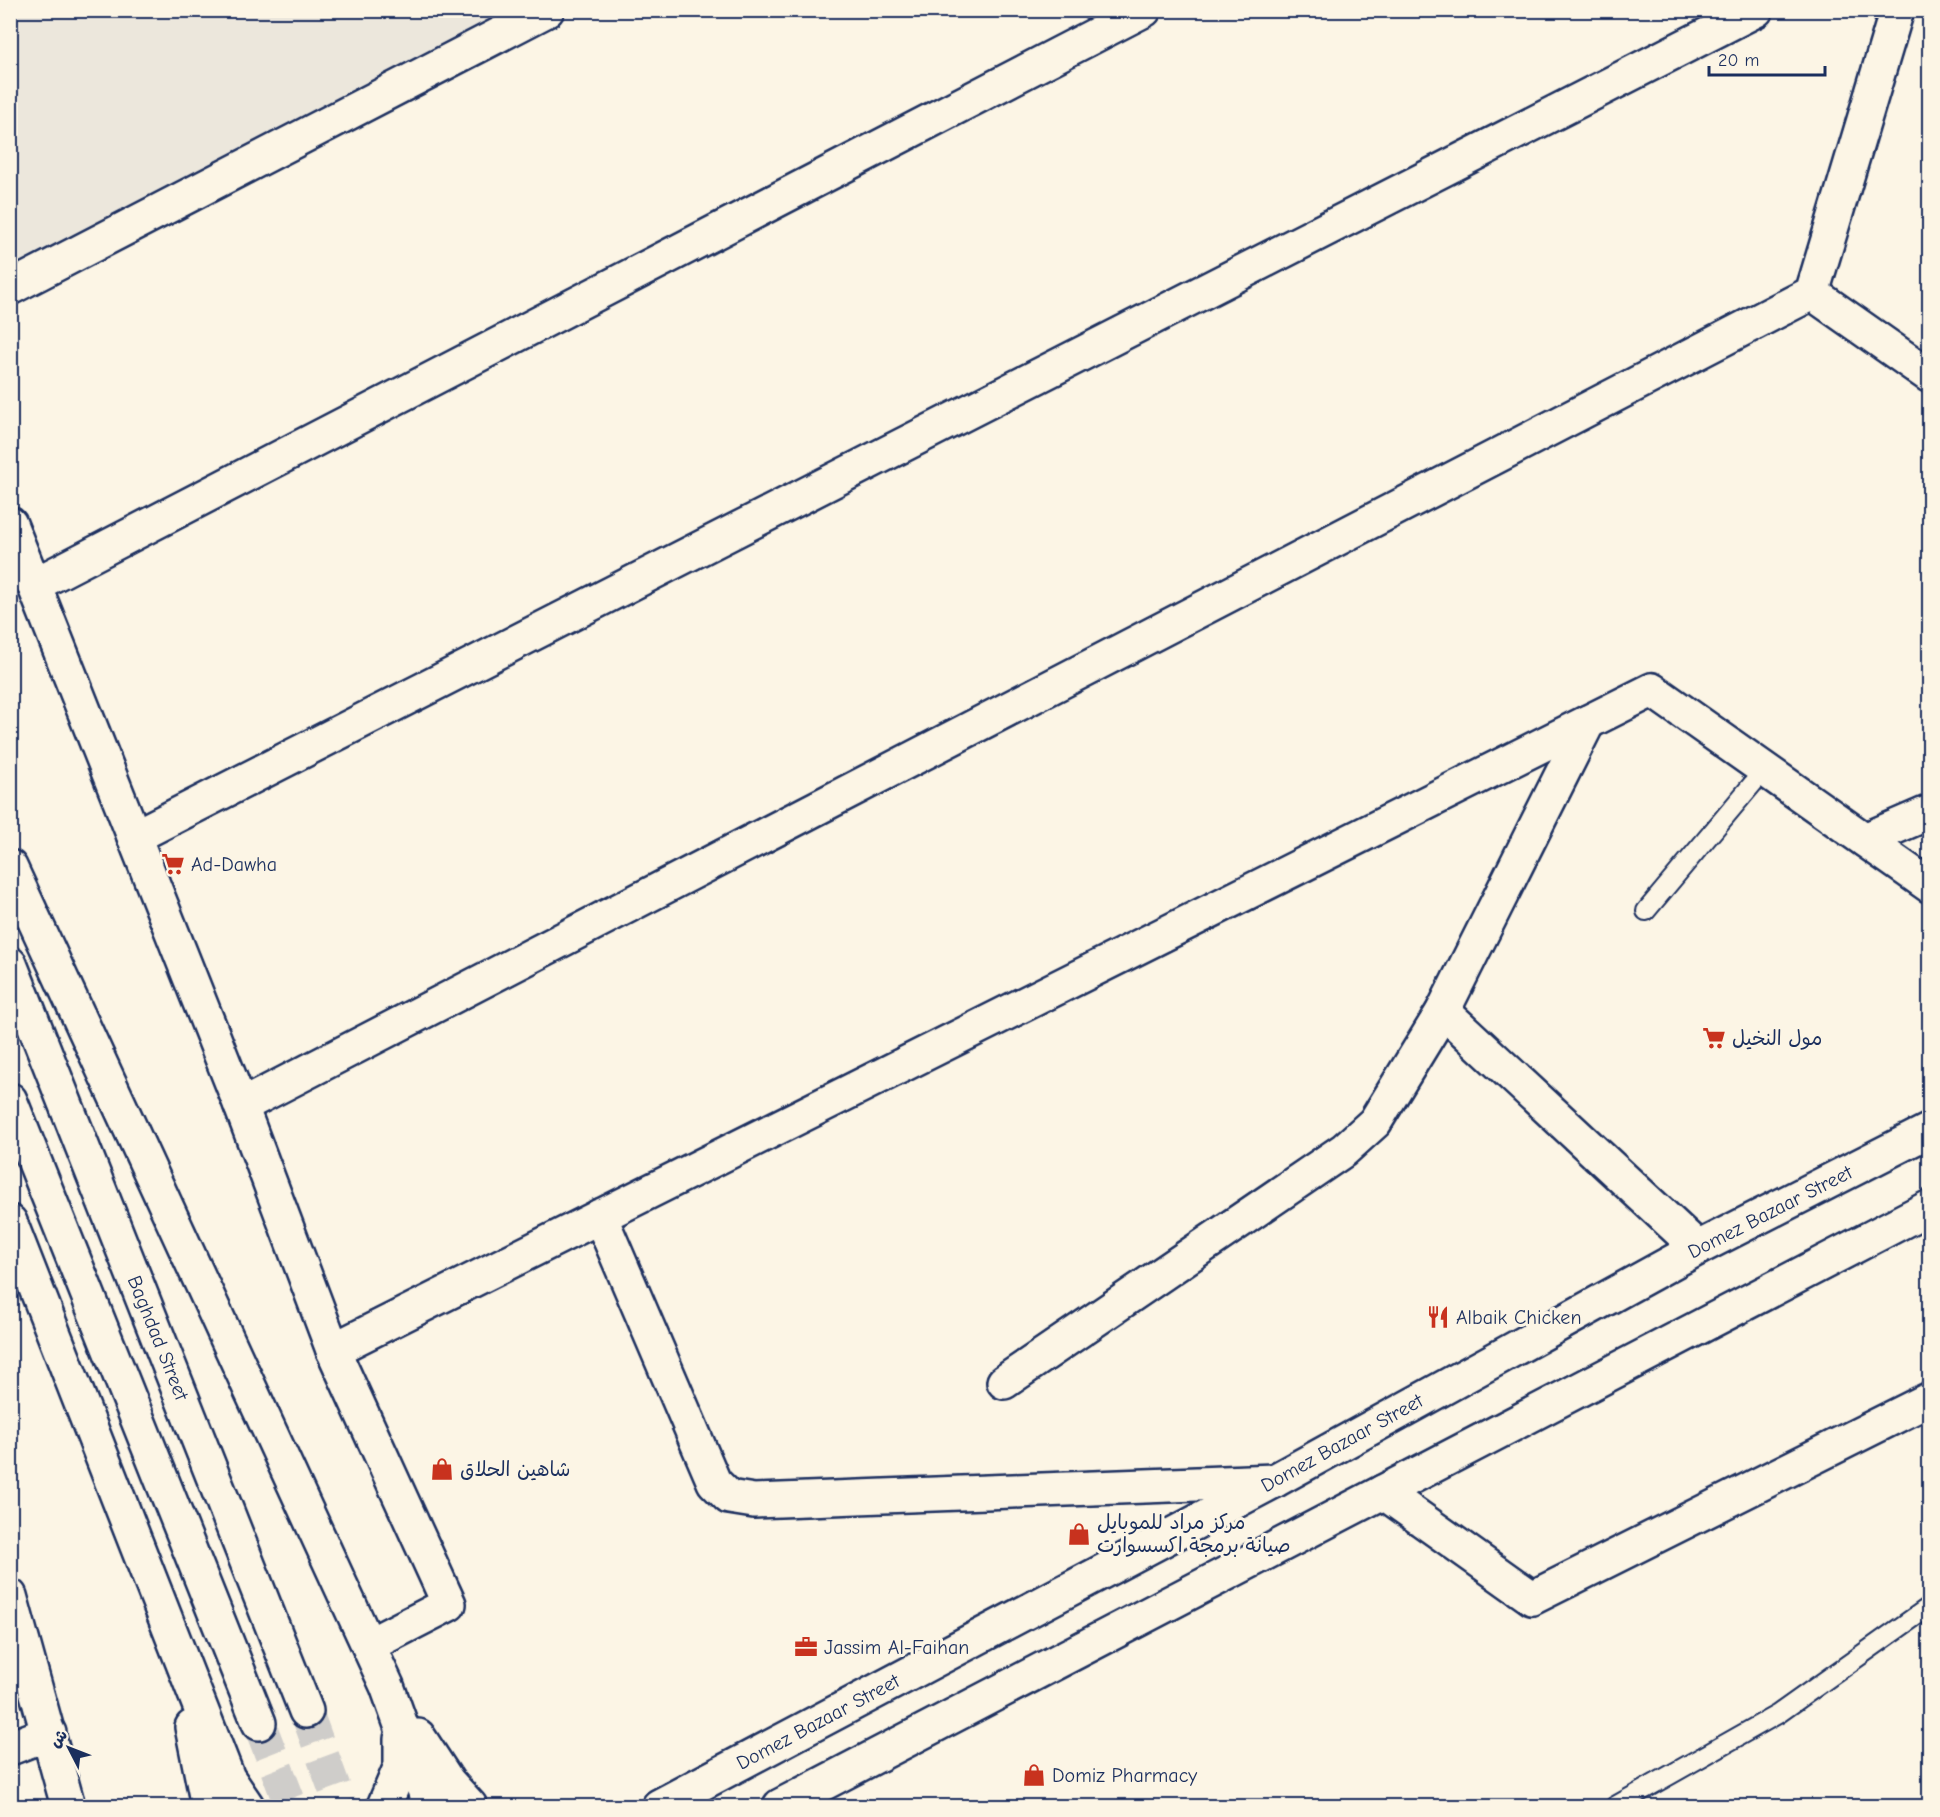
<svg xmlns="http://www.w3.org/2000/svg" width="1940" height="1817" viewBox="0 0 1940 1817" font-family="'Comic Neue','Playpen Sans Arabic',sans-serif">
<rect width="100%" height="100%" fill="#fcf5e5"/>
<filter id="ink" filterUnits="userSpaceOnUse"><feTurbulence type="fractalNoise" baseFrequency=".0167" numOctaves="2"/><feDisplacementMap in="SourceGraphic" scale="12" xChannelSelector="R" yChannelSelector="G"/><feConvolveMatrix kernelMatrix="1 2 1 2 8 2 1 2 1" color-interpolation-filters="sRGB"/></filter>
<g filter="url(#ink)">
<polygon fill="#ece7dc" points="11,11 520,11 11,279"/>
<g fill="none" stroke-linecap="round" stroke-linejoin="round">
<g stroke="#cfcdca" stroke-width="33" stroke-dasharray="33 16" stroke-linecap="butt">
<polyline points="306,1711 341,1806"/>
<polyline points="259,1723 291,1806"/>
</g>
<g stroke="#1b2f5e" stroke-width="22">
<g id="lane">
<polyline points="1646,911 1765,769"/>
<polyline points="1615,1806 1778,1714 1930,1606"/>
</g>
</g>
<g stroke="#1b2f5e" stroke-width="38">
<g id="street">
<polyline points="10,288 547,10"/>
<polyline points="1812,293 1930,376"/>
<polyline points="10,524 241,1106 333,1350 449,1604 369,1645"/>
<polyline points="34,585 1144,10"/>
<polyline points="134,837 1756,10"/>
<polyline points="1865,840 1930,812"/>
<polyline points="1443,1011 1698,1248"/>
<polyline points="241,1106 1812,293 1897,10"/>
<polyline points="600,1216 714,1482 729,1497 754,1501 1274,1481"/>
<polyline points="333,1350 1652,690 1930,886"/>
<polyline points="1004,1382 1344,1150 1375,1122 1443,1011 1588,722"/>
<polyline points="1383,1492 1532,1598 1930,1399"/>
<polyline points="10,1596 68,1806"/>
<polyline points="10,1748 49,1733"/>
</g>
</g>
<g stroke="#1b2f5e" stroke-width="38">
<g id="secondary">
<polyline points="10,867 387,1686 430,1806"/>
<polyline points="10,1222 228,1778 247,1806"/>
<polyline points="192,1727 208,1806"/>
<polyline points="418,1736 448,1782 470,1806"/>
<polyline points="384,1806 401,1766 401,1739"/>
<polyline points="659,1806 1274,1481 1698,1248 1930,1130"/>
<polyline points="780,1806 1930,1207"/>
</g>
</g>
<g stroke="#1b2f5e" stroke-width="38">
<g id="primary">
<polyline points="10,964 306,1711"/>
<polyline points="10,1100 259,1723"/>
</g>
</g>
<use href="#lane" stroke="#fcf5e5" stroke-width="18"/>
<use href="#street" stroke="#fcf5e5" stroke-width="33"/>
<use href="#secondary" stroke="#fcf5e5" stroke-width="33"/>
<use href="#primary" stroke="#fcf5e5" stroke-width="33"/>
</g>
</g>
<defs>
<g id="supermarket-bare" transform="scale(1.8)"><path d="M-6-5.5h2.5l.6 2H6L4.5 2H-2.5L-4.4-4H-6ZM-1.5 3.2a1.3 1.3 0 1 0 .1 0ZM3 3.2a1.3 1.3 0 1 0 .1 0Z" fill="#c8321e" stroke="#fcf5e5" stroke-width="2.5" paint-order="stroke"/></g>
<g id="restaurant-bare" transform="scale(1.8)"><path d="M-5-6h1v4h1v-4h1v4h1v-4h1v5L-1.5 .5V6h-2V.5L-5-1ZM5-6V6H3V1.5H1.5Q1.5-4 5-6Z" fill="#c8321e" stroke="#fcf5e5" stroke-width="2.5" paint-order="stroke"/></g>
<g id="shop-bare" transform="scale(1.8)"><path d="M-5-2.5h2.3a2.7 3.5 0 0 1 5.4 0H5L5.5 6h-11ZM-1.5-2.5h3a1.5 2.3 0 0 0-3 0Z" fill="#c8321e" stroke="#fcf5e5" stroke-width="2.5" paint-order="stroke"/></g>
<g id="office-bare" transform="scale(1.8)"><path d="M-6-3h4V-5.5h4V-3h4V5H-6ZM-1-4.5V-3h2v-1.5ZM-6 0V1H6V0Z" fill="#c8321e" stroke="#fcf5e5" stroke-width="2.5" paint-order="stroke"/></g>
</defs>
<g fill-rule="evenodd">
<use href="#supermarket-bare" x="173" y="864"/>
<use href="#supermarket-bare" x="1714" y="1038"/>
<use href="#restaurant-bare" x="1438" y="1317"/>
<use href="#shop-bare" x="442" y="1469"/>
<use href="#shop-bare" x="1079" y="1534"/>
<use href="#office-bare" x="806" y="1647"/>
<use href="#shop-bare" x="1034" y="1775"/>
</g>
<g text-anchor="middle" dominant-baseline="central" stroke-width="6" stroke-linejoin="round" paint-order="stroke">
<g font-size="20" fill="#1b2f5e" stroke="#fcf5e5" text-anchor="start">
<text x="191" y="864">Ad-Dawha</text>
<text x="1732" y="1038">مول النخيل</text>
<text x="1456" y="1317">Albaik Chicken</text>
<text x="460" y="1469">شاهين الحلاق</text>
<text x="1097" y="1522">مركز مراد للموبايل<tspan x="1097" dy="23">صيانة برمجة اكسسوارت</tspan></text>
<text x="824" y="1647">Jassim Al-Faihan</text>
<text x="1052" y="1775">Domiz Pharmacy</text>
</g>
<g font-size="20" fill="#1b2f5e" stroke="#fcf5e5">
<text transform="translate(1770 1212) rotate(-27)">Domez Bazaar Street</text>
<text transform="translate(158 1338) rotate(68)">Baghdad Street</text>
<text transform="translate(1342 1443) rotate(-29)">Domez Bazaar Street</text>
<text transform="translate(818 1722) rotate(-28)">Domez Bazaar Street</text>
</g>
</g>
<rect width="1940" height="1817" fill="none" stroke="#fcf5e5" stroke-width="36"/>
<rect x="18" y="18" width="1904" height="1781" fill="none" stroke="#1b2f5e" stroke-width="2" filter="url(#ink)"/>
<g transform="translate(69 1748) rotate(312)" stroke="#fcf5e5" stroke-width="4.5" paint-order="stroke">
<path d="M0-4.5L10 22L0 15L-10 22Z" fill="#1b2f5e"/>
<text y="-9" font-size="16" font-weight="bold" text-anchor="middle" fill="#1b2f5e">ش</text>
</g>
<path d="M1709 66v9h116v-9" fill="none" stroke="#1b2f5e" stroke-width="3"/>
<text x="1718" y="66" font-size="18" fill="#1b2f5e" stroke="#fcf5e5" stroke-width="4.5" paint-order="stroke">20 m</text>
</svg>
